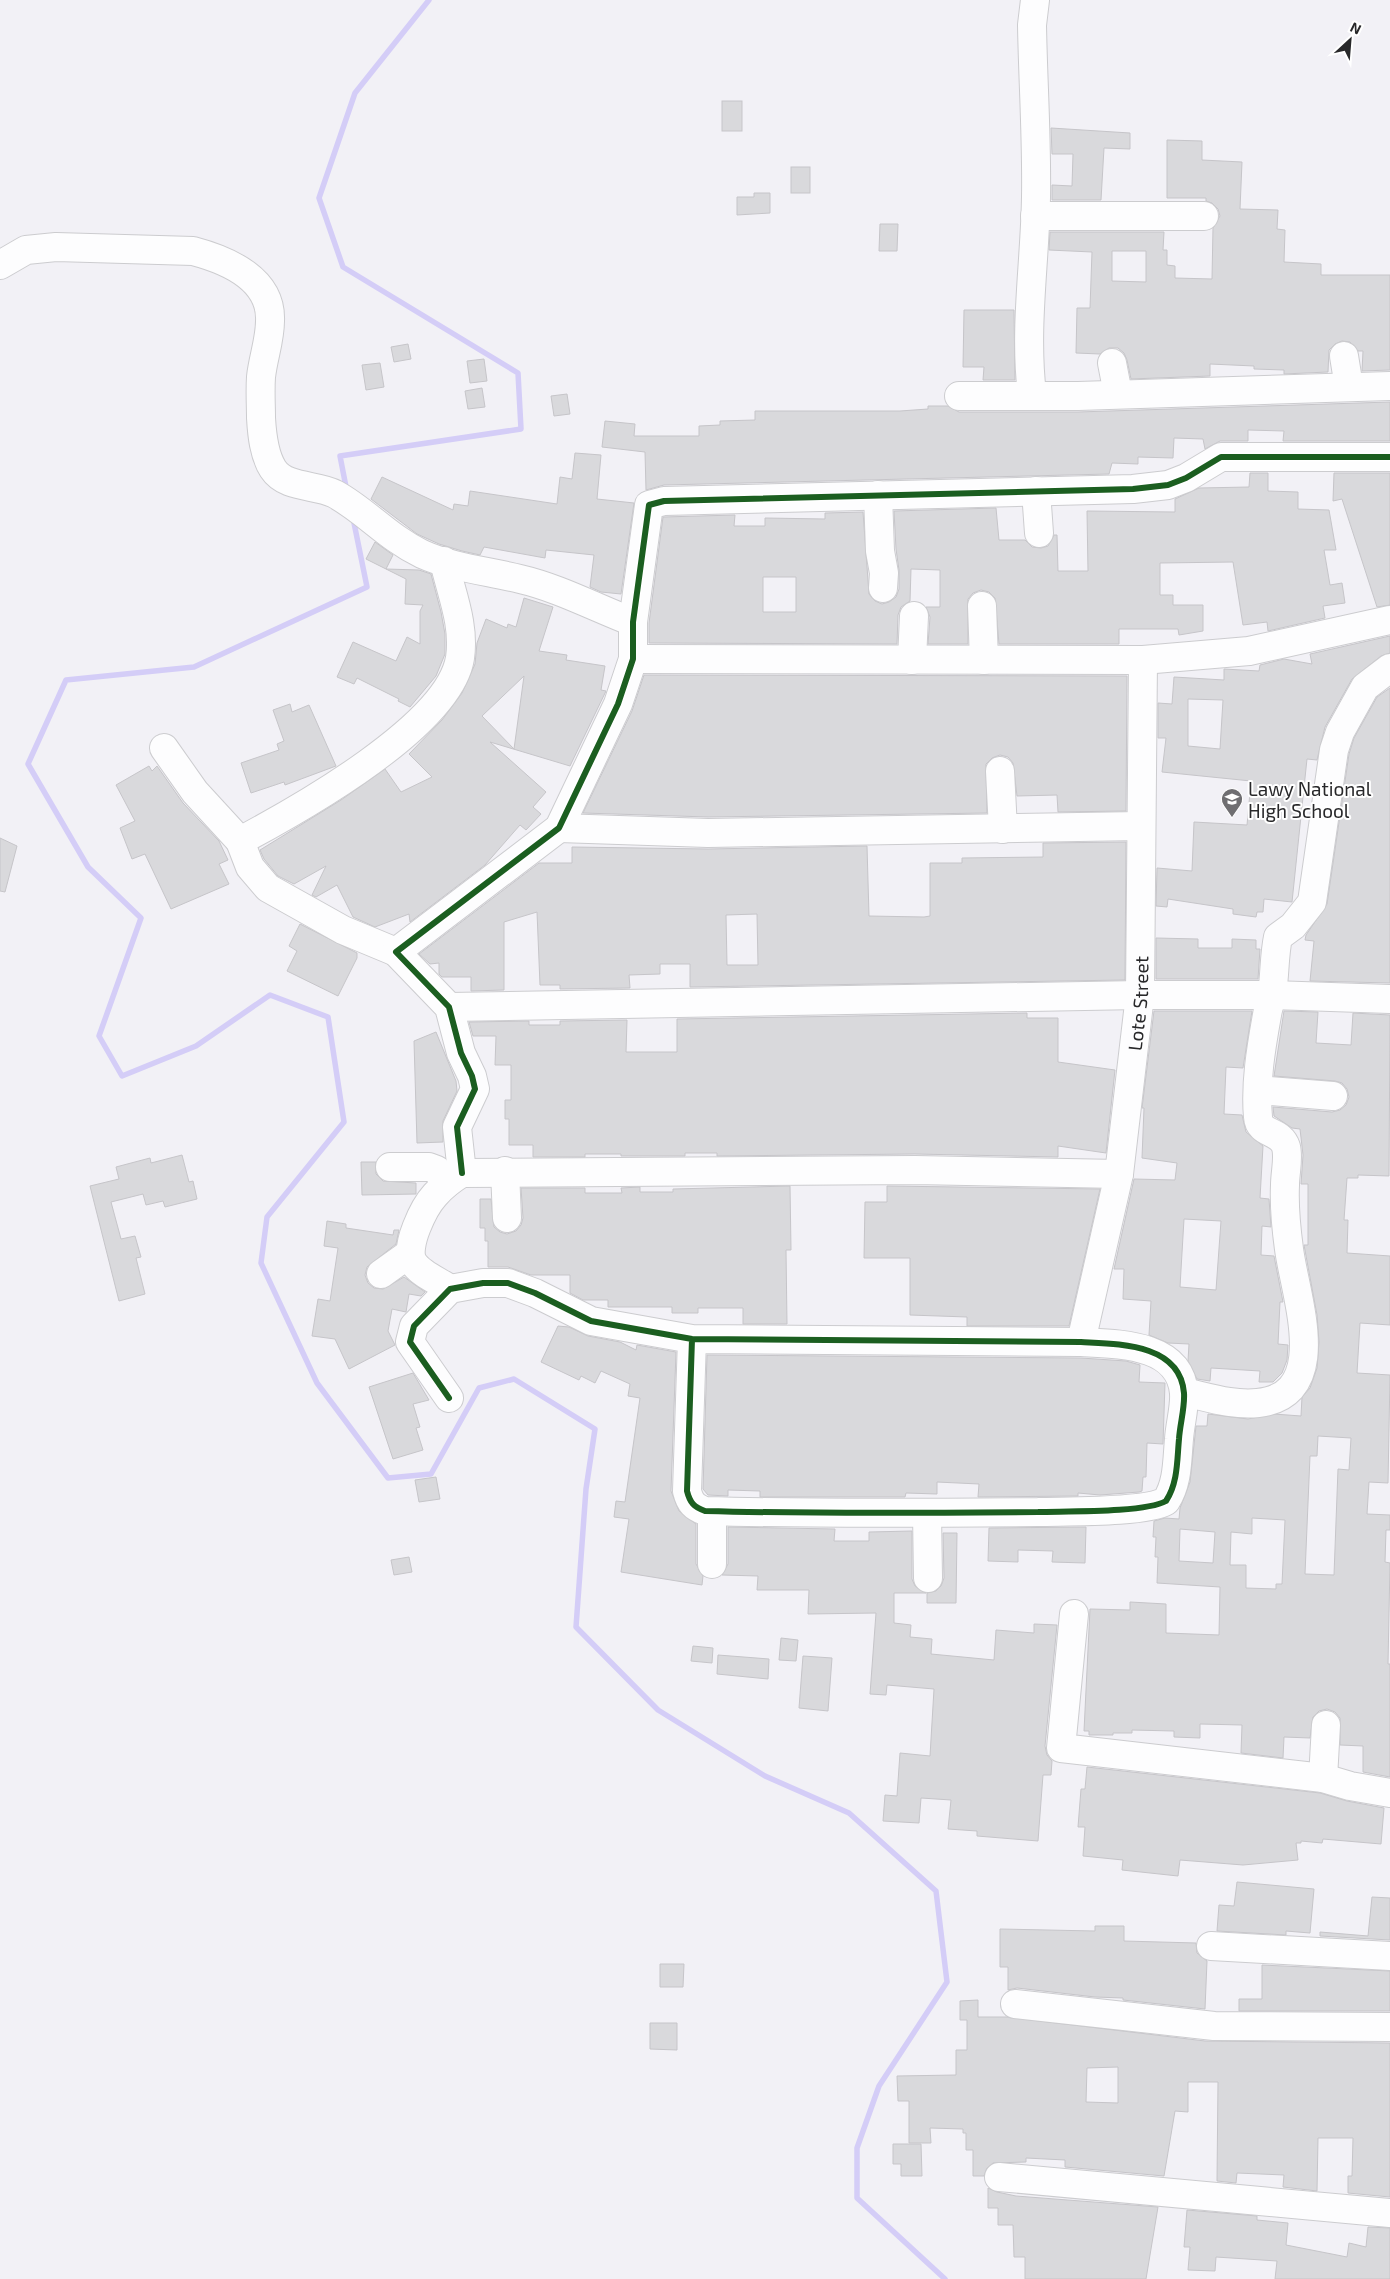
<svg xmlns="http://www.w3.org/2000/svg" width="1390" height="2279" viewBox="0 0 1390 2279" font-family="'Exo 2',sans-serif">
<rect width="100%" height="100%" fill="#f2f1f6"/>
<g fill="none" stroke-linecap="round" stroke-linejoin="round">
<g stroke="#d4cdf7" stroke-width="5.5">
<polyline points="347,492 340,456 521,429 518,373 343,267 319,198 355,93 429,0"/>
<polyline points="353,518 367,587 194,667 66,680 28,764 88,867 141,918 99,1036 122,1076 196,1046 270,995 328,1017 344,1122 267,1217 261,1263 317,1383 388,1478 431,1474 479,1388 514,1379 595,1429 586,1489 576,1627 658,1710 765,1776 849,1813 936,1891 947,1982 879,2086 857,2148 857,2198 945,2279"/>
</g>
</g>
<g fill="#d9d9dc" stroke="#c6c5c9" fill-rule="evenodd">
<rect x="722" y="101" width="20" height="30"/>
<polygon points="1051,128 1130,133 1130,149 1104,148 1101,200 1052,200 1052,185 1072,186 1073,154 1052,154"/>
<path d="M1167,140L1202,141V160L1242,162L1240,209L1278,210L1277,229L1285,230L1284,262L1321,264V275H1390V370L1362,371L1363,351H1358L1350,342L1342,341L1335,344L1329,350L1328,372L1284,374V370L1254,369V366L1210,364V376L1131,379L1127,360L1124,353L1118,348H1109L1100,354L1076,353L1077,308H1090L1092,252L1049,250L1050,232H1164L1163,250H1167V265L1175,266V278L1212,279L1213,228L1220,216L1218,209L1212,203L1206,201V198H1167ZM1112,251H1146V282L1112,281Z"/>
<rect x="791" y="167" width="19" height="26"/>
<polygon points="754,193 770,193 770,213 737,215 737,197 754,197"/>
<polygon points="880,224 898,224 897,251 879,251"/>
<polygon points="964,310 1014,310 1015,380 983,380 984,367 963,367"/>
<polygon points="408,344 411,359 394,362 391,347"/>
<polygon points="484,359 487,381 470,383 467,361"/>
<polygon points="380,363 384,387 366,390 362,365"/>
<polygon points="482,388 485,407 468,409 465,391"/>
<polygon points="567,394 570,414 554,416 551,396"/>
<polygon points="1390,402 1390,441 1283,441 1284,431 1248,430 1248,441 1220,441 1205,449 1203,439 1174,438 1173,458 1138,457 1138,464 1112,463 1109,474 664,485 646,490 645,452 602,447 605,421 635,424 634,436 699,436 699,426 720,425 720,421 755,420 755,411 900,411 928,409 928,406 948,406 959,412 1078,412"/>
<polygon points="575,453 601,455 597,499 634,503 621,594 601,592 590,587 594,555 546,550 545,558 484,547 480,555 462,551 439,544 417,534 371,499 382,477 453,510 454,504 468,506 470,491 557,504 560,477 572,479"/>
<path d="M1250,473H1268V491L1298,492V509L1329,510L1336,550H1324L1330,585L1342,583L1345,603L1323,606L1325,618L1268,631L1267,622L1243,625L1233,562L1160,563V595H1173V605H1203V631L1179,635L1178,629H1119V644H999L995,598L989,592L981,590L973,593L968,599V644H928L930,617L926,607H940V570L911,569L910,601L901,607L898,615L897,644L649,643V623L663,517L735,515L734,526H765V518L825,519V513L863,512L869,594L875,601L882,604L889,602L896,597L899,589V570L896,549L894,511L996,508L999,540H1025L1032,547L1041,548L1048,546L1054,535H1057L1058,571H1088L1087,511L1175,512V499L1199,488L1249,487ZM763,577H796V612H763Z"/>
<polygon points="1334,473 1390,473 1390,605 1377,607 1342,499 1333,501"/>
<polygon points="375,542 393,555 386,569 419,570 431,574 441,612 445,634 445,654 436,676 410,707 398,701 399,699 357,678 354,684 337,677 353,642 396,661 407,637 420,644 420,611 423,605 405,604 406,579 366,559"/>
<path d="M524,598L553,607L539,651L567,655L566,660L605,666L601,690L606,691L570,766L490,742L546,792L533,807L541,814L526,830L520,825L485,865L410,922L409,914L375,927L353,917L337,885L316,897L312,895L326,866L294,884L278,876L264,859L260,850L341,800L385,769L401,792L432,777L409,754L442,720L462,693L475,664L477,643L486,619L507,628L508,624L516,627ZM524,676L514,749L482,716Z"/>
<path d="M1390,636V653L1381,656L1352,679L1325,727L1317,760L1307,759L1292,902L1264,899L1263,912H1257L1256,917L1233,914V909L1168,899L1167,907L1156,906L1157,868L1192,871L1194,822L1247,825L1251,781L1162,772L1166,738H1158V703L1172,704L1174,677L1224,680V669L1259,671L1260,665L1284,659L1312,664L1310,654ZM1188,699L1223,700L1220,749L1188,746Z"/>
<polygon points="644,675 1127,676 1126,811 1058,812 1057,795 1017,796 1013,763 1008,757 1000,755 992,758 986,764 987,813 708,817 583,813 632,711"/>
<polygon points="1390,688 1390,983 1310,981 1314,941 1305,940 1306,935 1327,904 1349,754 1354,738 1377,697"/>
<polygon points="290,704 292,712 309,705 336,766 285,785 284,782 251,793 241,763 279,750 277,744 284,741 273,710"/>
<polygon points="149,766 152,771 157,766 183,803 219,841 228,860 219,864 229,884 171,909 145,854 132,859 120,828 135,821 116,785"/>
<polygon points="0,838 17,846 5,892 0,891"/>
<path d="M1126,842L1125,980L690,987V964H660V974L629,975L630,988L560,989V985H540L537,912L504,922V990L471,991V977H442L439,974V963L430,964L419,954L539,863H572V847L708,849L867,846L869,916L924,917L930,916V863H962V858L1043,857V843ZM757,914L758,965H727L726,915Z"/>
<polygon points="300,924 357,953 357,958 338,996 287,971 297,951 289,946"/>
<polygon points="1156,938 1198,939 1198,948 1232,948 1232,939 1256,940 1256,949 1260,949 1258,979 1156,979"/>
<path d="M1154,1011H1252L1243,1068L1226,1067L1224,1114L1242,1115L1246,1132L1263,1146L1260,1198L1269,1199L1271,1227L1262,1226L1261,1255L1274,1256L1283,1302H1280L1278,1344L1288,1345L1287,1360L1282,1373L1273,1382H1259L1260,1371L1211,1368L1210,1381L1197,1379L1188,1361L1189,1344L1168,1343L1149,1335L1151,1301L1123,1299L1124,1269H1114L1134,1179L1175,1180L1177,1163L1142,1158L1144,1108H1142ZM1184,1219L1221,1221L1216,1290L1180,1287Z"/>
<path d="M1284,1011L1318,1012L1316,1043L1351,1045L1353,1013L1390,1015L1389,1176L1358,1175V1178H1347L1344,1220H1348L1347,1253L1390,1256V1325L1360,1323L1357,1373L1390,1375L1388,1483L1369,1482L1367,1514L1390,1515V1530H1386L1385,1562L1390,1563L1388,1664H1390V1777L1363,1772V1746L1340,1745V1718L1335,1712L1327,1709L1319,1711L1313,1717L1310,1738L1284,1737L1283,1758L1241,1753L1242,1725L1200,1724V1738L1174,1737V1731L1132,1730V1733H1113V1735H1089V1731H1084L1090,1609L1130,1610V1602L1166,1604V1633L1219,1635L1220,1587L1157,1583L1158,1557H1155L1156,1537H1153L1154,1521L1165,1518L1179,1519L1180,1508L1190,1482L1196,1426H1207L1208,1414L1248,1419L1274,1414L1301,1416L1302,1397L1310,1388L1317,1368L1319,1342L1317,1315L1304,1245H1308V1184H1301L1303,1155L1300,1129L1292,1128L1274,1116L1273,1107L1332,1112L1340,1110L1346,1105L1349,1097L1347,1089L1342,1083L1335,1081L1274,1076ZM1318,1436L1351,1438L1349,1470L1338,1469L1334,1575L1305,1574L1310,1456H1317ZM1252,1518L1285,1520L1282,1584H1276V1589L1246,1588V1565H1230L1231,1532L1252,1534ZM1180,1529L1215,1532L1213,1563L1179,1561Z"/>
<polygon points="1027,1013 1027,1018 1058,1018 1058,1062 1115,1070 1106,1153 1058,1146 1058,1157 915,1154 717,1156 717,1153 685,1153 685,1156 621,1156 621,1154 585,1154 585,1157 533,1157 533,1145 509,1145 509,1119 505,1119 505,1100 511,1100 511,1065 495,1065 496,1036 473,1036 469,1022 529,1021 529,1025 560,1025 560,1021 627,1020 626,1052 677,1052 677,1019"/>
<polygon points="436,1032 456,1081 457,1091 443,1121 443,1142 417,1143 414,1041"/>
<polygon points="182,1155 189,1182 193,1181 197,1199 165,1207 163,1201 146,1205 143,1194 111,1202 121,1239 135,1236 141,1257 136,1258 145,1294 119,1301 90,1186 119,1179 116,1167 150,1158 151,1163"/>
<polygon points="361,1162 376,1162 376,1174 383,1181 416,1183 416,1194 362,1195"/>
<polygon points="790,1186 791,1250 786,1250 787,1324 743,1324 743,1308 698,1308 698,1313 672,1313 672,1307 608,1307 608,1300 583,1300 570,1293 570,1275 531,1275 508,1267 488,1267 488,1241 485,1241 485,1228 480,1228 480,1199 491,1199 494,1227 500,1232 507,1234 516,1231 521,1225 523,1218 521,1188 585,1188 585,1193 622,1193 621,1188 640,1187 640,1192 673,1192 673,1189"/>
<polygon points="887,1186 1100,1189 1069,1326 967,1326 967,1317 910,1315 910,1258 864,1258 865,1202 887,1202"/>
<polygon points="327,1221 346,1224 346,1228 393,1235 394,1230 399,1230 396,1244 367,1267 365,1275 368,1283 374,1288 383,1289 404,1277 425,1292 421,1296 409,1294 406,1312 392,1309 388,1331 395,1345 349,1369 335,1339 312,1336 318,1299 330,1301 338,1248 324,1246"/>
<polygon points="558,1326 569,1327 588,1336 620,1342 636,1350 637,1345 676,1352 671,1491 679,1511 696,1524 696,1564 703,1576 702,1585 621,1572 629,1519 614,1517 616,1501 625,1502 640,1398 628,1396 630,1384 601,1371 595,1383 581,1376 579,1380 541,1362"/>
<polygon points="707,1355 1081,1358 1126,1361 1140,1365 1139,1382 1165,1383 1163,1444 1147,1443 1146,1477 1143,1477 1142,1491 1139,1492 1100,1495 1078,1493 1078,1496 978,1497 979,1484 937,1482 937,1494 906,1493 905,1497 760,1497 760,1491 728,1490 728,1496 708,1495 703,1489"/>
<polygon points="413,1373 429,1400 413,1404 420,1427 416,1428 423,1450 393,1459 369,1387"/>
<polygon points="436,1477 440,1499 419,1502 415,1480"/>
<polygon points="728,1527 835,1529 834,1541 869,1541 869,1532 912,1531 912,1579 915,1586 926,1593 894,1593 894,1623 911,1625 910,1637 932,1639 931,1654 994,1660 996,1630 1034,1633 1034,1624 1057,1625 1045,1746 1047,1755 1052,1761 1051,1775 1043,1775 1038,1841 977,1836 977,1831 948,1829 951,1800 921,1798 919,1823 883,1821 885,1795 897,1796 900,1753 930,1756 934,1689 887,1685 886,1695 870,1694 876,1613 808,1614 809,1590 757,1590 758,1576 722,1575 728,1564"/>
<polygon points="1086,1527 1085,1563 1052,1562 1053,1551 1018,1550 1018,1562 988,1561 989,1528"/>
<polygon points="943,1533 957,1533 956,1603 927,1603 927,1593 936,1591 941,1586 944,1578"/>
<polygon points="409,1557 412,1572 394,1575 391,1560"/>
<polygon points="781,1638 798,1640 796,1661 779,1660"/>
<polygon points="693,1646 713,1648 712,1663 691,1661"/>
<polygon points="718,1655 769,1659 768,1679 717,1674"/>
<polygon points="803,1656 832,1658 828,1711 799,1708"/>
<polygon points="1087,1767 1320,1793 1347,1801 1384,1808 1381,1844 1323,1839 1322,1843 1301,1841 1301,1843 1296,1843 1298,1860 1243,1865 1180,1860 1178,1876 1122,1870 1123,1860 1083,1856 1085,1827 1078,1827 1081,1789 1085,1789"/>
<polygon points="1237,1882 1314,1889 1310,1933 1286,1931 1286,1935 1217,1931 1219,1905 1234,1906"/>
<polygon points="1372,1897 1390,1898 1390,1940 1320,1936 1320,1932 1368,1936"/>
<polygon points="1095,1926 1124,1926 1124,1941 1196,1943 1197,1953 1207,1961 1205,2009 1123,2000 1123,1998 1095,1997 1017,1988 1008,1990 1008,1967 1000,1967 1000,1929 1095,1931"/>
<polygon points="660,1964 684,1964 683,1987 660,1987"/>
<polygon points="1262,1965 1390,1971 1390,2011 1239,2011 1239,1999 1262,1999"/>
<path d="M978,2000V2017H1007L1205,2041L1390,2043V2197L1348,2193V2176H1352L1353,2138H1318L1317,2191L1283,2187L1284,2175L1237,2173L1236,2183L1217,2181L1218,2082H1188V2112L1175,2111L1164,2176L1065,2167V2160L1026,2158V2162L993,2163L987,2168L984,2176H973V2150H966V2133H963V2129L930,2128L931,2143H909V2101H898L897,2076L956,2075V2050H967V2020H960V2001ZM1118,2067V2103L1086,2102L1087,2068Z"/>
<polygon points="650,2023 677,2023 677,2050 650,2049"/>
<polygon points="893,2144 921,2144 922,2176 901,2176 901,2164 893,2164"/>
<polygon points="988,2188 997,2192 1016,2196 1158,2207 1146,2279 1025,2279 1025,2257 1014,2257 1013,2225 998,2225 998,2208 988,2208"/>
<polygon points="1187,2210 1257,2216 1257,2220 1288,2223 1286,2245 1347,2257 1349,2243 1366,2247 1368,2227 1390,2228 1390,2279 1275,2279 1277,2261 1216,2257 1215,2271 1188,2270 1190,2247 1184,2247"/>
</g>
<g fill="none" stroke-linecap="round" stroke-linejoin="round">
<g stroke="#cccccf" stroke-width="30">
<g id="minor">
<polyline points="1035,216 1204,216"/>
<path d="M0,265L26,250L56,247L193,251C227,260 272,279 270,321C270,340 263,358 261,377C260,391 261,405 261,418C262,435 264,455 273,469C286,489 317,484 335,494C366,511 387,537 422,554C453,568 488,571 520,579C559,588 596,608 633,622"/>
<polyline points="1344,356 1349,387"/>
<polyline points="1112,363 1118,394"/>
<path d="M1032,394C1024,328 1035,263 1036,197C1037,140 1033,82 1032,25L1035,0"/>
<polyline points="959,396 1078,396 1390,386"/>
<polyline points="1036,491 1039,533"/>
<polyline points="878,495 880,551 884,573 883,588"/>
<polyline points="982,606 984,660"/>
<polyline points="633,659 1143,660 1249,651 1390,620"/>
<polyline points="912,660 914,616"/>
<path d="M164,748L195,792L240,841C298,810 449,726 460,658C465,624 451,593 444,561"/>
<polyline points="1000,771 1003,829"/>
<polyline points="559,828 708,833 1141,826"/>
<polyline points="240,841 250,867 268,888 343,930 396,952"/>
<polyline points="449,1007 1140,995 1272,995 1390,999"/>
<polyline points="1258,1090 1333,1096"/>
<polyline points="390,1167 429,1167 437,1170 446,1184"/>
<polyline points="505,1171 507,1218"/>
<polyline points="462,1173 457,1127 475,1089 472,1076 461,1053 449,1007 396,952 559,828 618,704 633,659 633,622 649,505 664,501 1133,489 1168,485 1186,478 1221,457 1390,457"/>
<polyline points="381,1274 409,1254"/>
<path d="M450,1289C439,1281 420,1274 413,1262C404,1247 424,1207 435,1195C443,1186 452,1179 462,1173L915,1170L1119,1174"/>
<path id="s1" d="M1081,1342L1119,1174L1140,995L1143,660"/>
<path d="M1184,1392C1207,1397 1234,1406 1258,1403C1333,1395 1295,1296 1289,1249C1286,1227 1284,1206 1285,1185C1285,1173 1289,1158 1286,1147C1281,1130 1259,1135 1258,1117C1255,1084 1261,1048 1267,1015C1268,1008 1271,1001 1272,993C1275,975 1274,956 1278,937L1293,926L1312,902L1334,750L1340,732L1365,687L1390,668"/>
<path d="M449,1398L410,1342L414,1326L450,1289L483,1283H508L535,1293L591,1321L692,1339L1081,1342C1117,1344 1180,1343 1184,1393C1185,1407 1180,1424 1179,1439C1177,1460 1178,1483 1166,1501C1145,1513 1065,1511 1038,1512C927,1513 816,1514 705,1511C694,1507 690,1503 687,1491L692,1339"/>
<polyline points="712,1512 712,1564"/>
<polyline points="927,1513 928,1578"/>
<polyline points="1074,1614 1061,1748 1323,1778 1350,1786 1390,1793"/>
<polyline points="1323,1778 1326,1725"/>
<polyline points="1211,1946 1390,1956"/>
<polyline points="1015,2004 1214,2026 1390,2027"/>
<polyline points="999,2177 1390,2213"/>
</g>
</g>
<use href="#minor" stroke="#fdfdfe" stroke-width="28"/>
<g stroke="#fff" stroke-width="9">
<g id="cycleway">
<polyline points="462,1173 457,1127 475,1089 472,1076 461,1053 449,1007 396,952 559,828 618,704 633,659 633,622 649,505 664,501 1133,489 1168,485 1186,478 1221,457 1390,457"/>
<path d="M449,1398L410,1342L414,1326L450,1289L483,1283H508L535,1293L591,1321L692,1339L1081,1342C1117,1344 1180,1343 1184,1393C1185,1407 1180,1424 1179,1439C1177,1460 1178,1483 1166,1501C1145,1513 1065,1511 1038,1512C927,1513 816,1514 705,1511C694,1507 690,1503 687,1491L692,1339"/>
</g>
</g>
<use href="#cycleway" stroke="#1b5e20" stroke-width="6"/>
</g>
<defs>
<g id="school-pin" transform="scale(1.125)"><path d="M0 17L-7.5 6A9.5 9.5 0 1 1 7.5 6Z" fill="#6f6e71" stroke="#fff"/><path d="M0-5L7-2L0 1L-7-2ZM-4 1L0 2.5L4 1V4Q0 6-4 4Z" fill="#fff"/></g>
</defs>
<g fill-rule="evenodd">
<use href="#school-pin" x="1232" y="799"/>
</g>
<g text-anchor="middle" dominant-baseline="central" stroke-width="4" stroke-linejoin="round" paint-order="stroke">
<g font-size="19" fill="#28282a" stroke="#fff" text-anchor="start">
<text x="1248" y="788">Lawy National<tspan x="1248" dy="22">High School</tspan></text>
</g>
<g font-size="19" fill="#28282a" stroke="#fff">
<text stroke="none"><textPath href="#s1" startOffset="344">Lote Street</textPath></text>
</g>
</g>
<g transform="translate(1350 40) rotate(26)" stroke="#ffffff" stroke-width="4" paint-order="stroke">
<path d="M0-4L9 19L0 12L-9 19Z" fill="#28282a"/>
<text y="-8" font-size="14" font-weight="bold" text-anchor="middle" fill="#28282a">N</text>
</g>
</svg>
